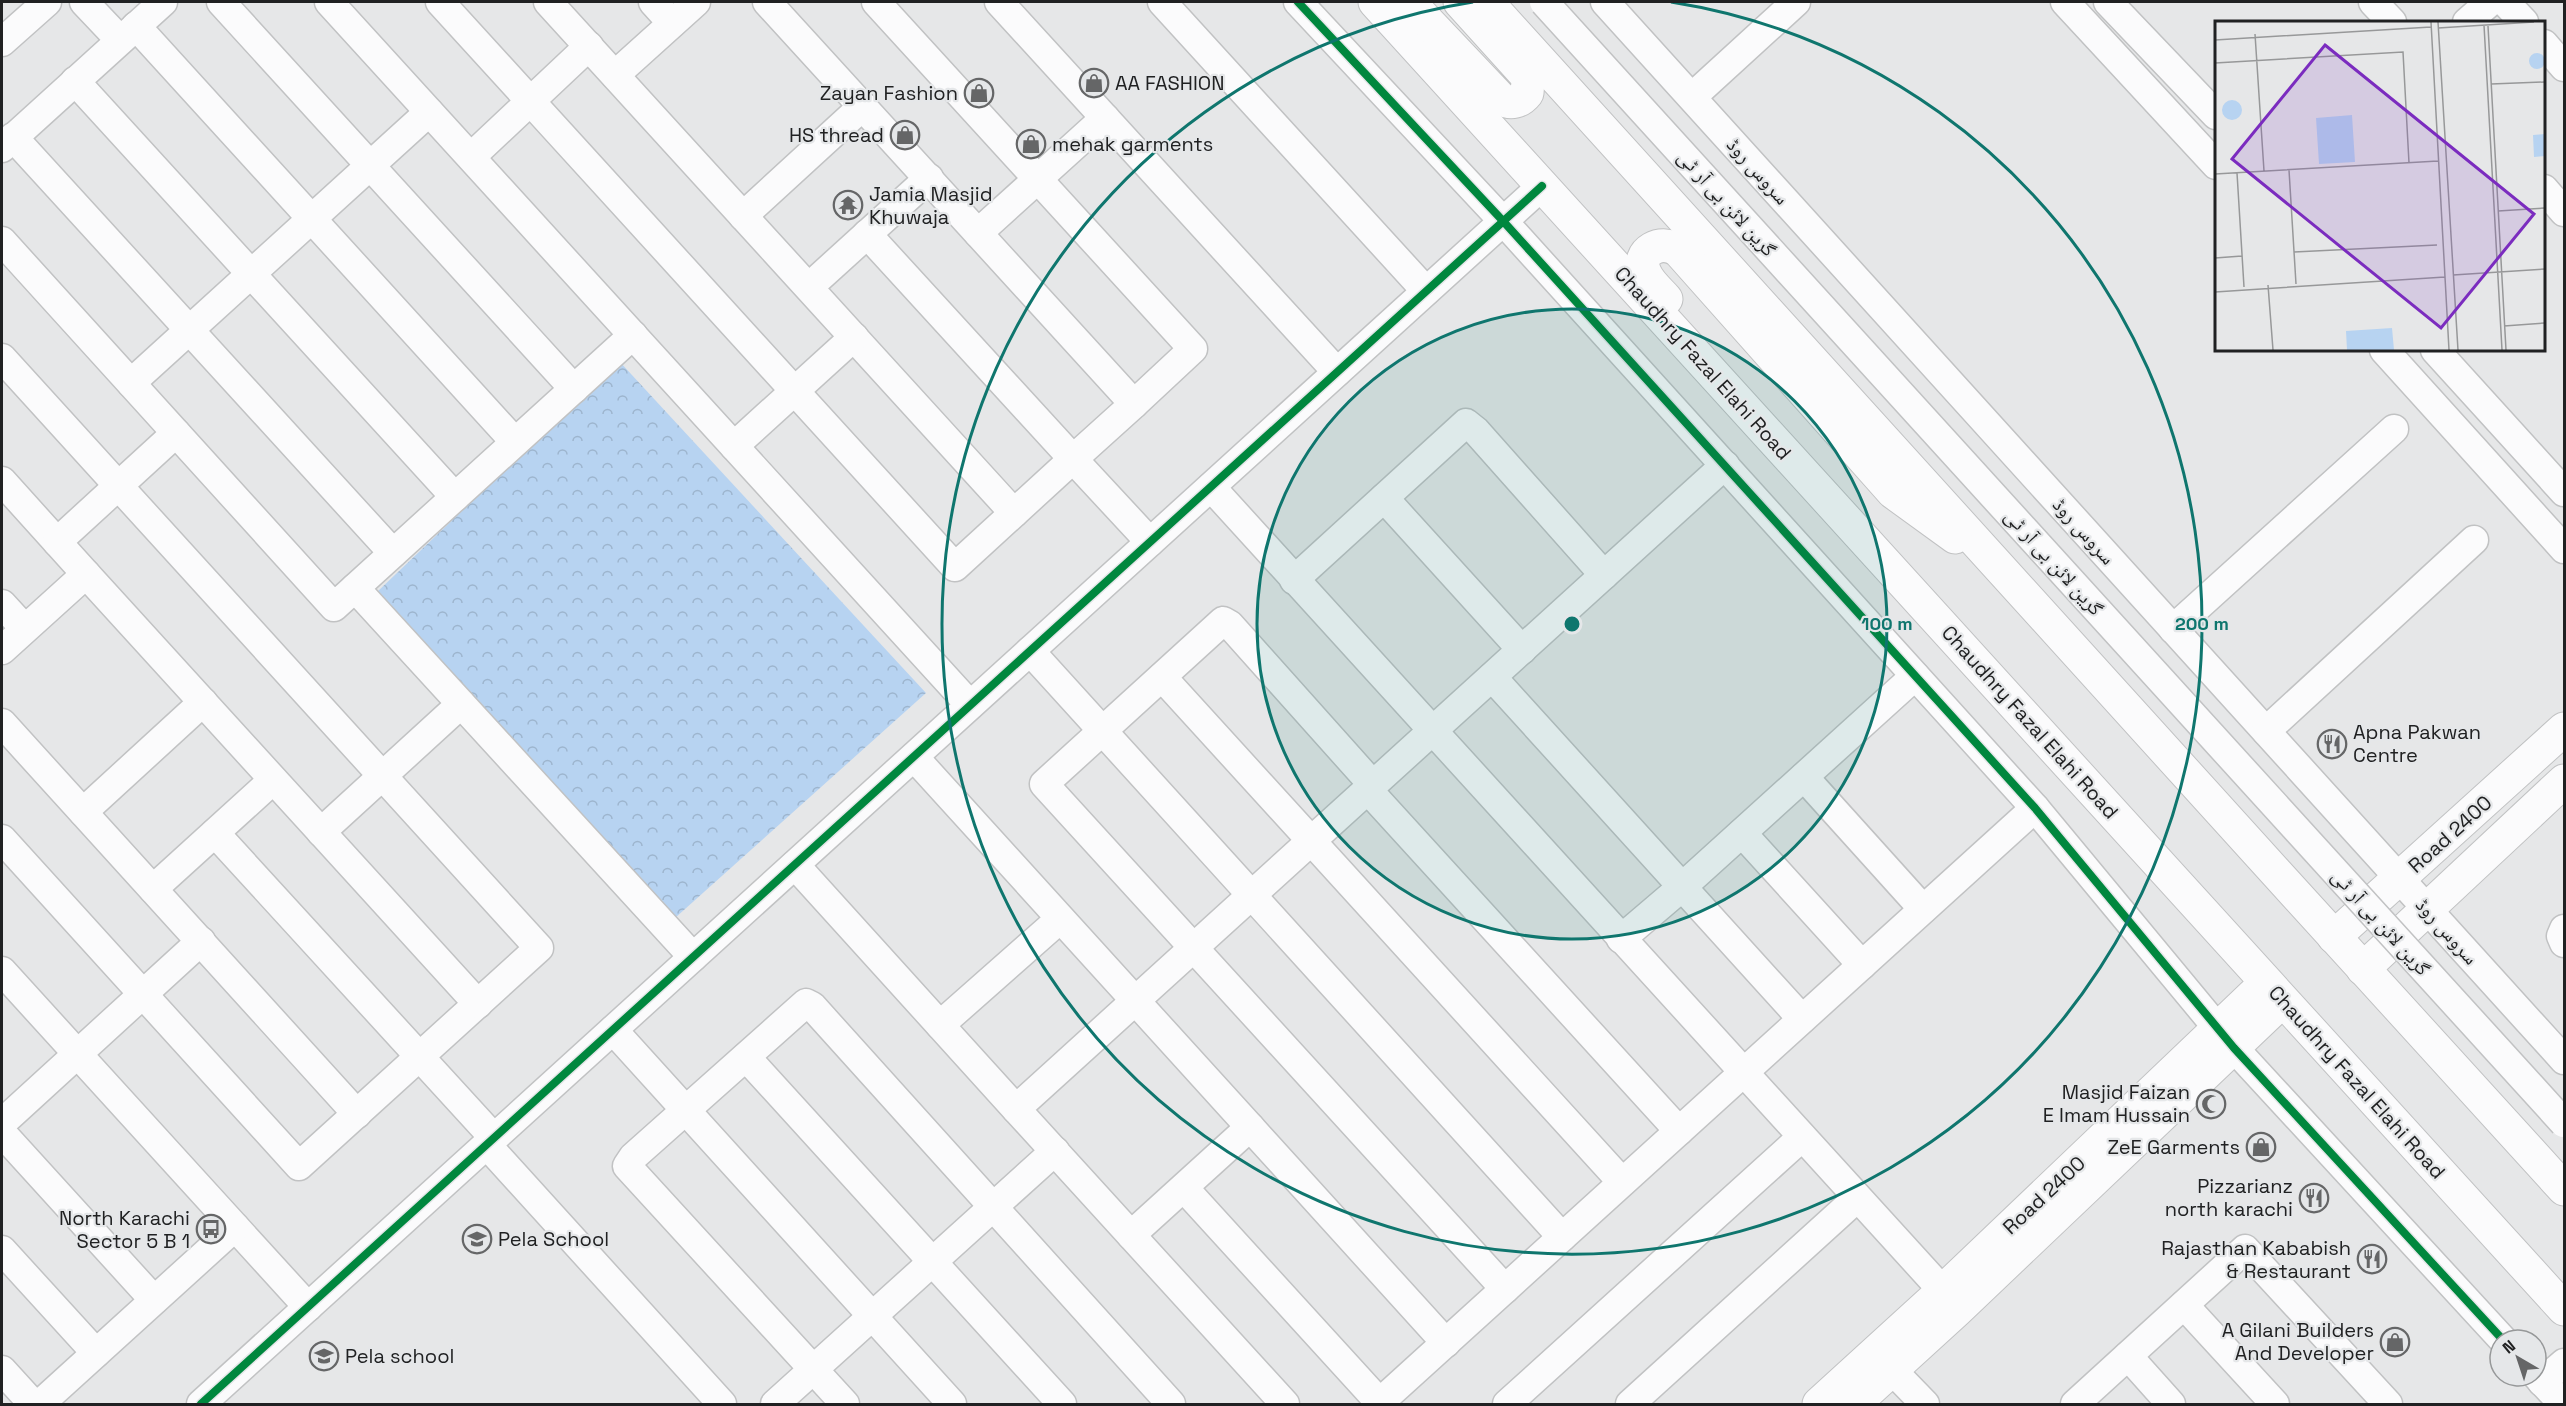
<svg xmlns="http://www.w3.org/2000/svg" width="2566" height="1406" viewBox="0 0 2566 1406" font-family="'Space Grotesk','Noto Naskh Arabic',sans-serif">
<defs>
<pattern id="park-crowns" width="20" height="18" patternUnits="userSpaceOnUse" patternTransform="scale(1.5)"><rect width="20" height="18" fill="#b7d3f1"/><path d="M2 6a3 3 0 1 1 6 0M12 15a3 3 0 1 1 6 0" fill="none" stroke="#9db5ce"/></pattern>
</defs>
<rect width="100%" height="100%" fill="#e6e7e8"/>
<polygon fill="url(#park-crowns)" points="619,361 926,693 675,918 376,593"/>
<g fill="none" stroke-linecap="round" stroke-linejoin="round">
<g stroke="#c1c2c3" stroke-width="31">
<g id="minor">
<polyline points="84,2 120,40"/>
<polyline points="221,2 574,389"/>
<polyline points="329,2 970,705"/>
<polyline points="440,2 955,567 1073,459 1150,542"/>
<polyline points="548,2 1014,513"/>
<polyline points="653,2 672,23"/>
<polyline points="767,2 1134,404 1073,459 867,234"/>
<polyline points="876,2 1193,349 1134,404"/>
<polyline points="999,2 1337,372"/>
<polyline points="1162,2 1426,291"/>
<polyline points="1298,2 1503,221 2035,808 2234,1048 2503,1340"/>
<polyline points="1605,2 2564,1060"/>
<polyline points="2065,2 2216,165"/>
<polyline points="2108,2 2216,115"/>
<polyline points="2373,2 2392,22"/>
<polyline points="2505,2 2524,22"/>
<polyline points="2467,22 2490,2"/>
<polyline points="136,26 515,442"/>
<polyline points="2,42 47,2"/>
<polyline points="2544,44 2564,67"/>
<polyline points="615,75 696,2"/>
<polyline points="75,81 455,497"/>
<polyline points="1692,97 1796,2"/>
<polyline points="13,137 393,553"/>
<polyline points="2,148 163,2"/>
<polyline points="471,157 589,46"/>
<polyline points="2544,189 2564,212"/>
<polyline points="743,216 863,106"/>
<polyline points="978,233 1105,118"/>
<polyline points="2,241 334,607 633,335"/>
<polyline points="809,287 929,178"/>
<polyline points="2384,350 2564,549"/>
<polyline points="2435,350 2564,492"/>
<polyline points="2,358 539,948 299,1166 2,839"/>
<polyline points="131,383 429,112"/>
<polyline points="734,446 854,337"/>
<polyline points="2,481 86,574"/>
<polyline points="1211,487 1943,1291"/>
<polyline points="1384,498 1522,650"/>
<polyline points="57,542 176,433"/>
<polyline points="1294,580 1466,423 1476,431 1604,575"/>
<polyline points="355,588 693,957"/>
<polyline points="2,604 24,628"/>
<polyline points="2173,629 2394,429"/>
<polyline points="2,650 86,574 478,1004"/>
<polyline points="1030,651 1562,1237"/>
<polyline points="1162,677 1622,1182"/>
<polyline points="1492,677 1802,1019"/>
<polyline points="2,723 357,1114"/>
<polyline points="2266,731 2474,540"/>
<polyline points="914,757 1250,1127"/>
<polyline points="1804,777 1923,909"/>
<polyline points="1373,785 1230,625 1223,621 1044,784 1505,1289"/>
<polyline points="1368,790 1679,1131"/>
<polyline points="83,812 203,702"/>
<polyline points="321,832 461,704"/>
<polyline points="215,833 494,1138"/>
<polyline points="1742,833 1862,965"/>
<polyline points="795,865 1016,1109"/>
<polyline points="153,889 273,780"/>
<polyline points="2564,929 2561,936 2564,943"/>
<polyline points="1621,939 1682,887 1915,676"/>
<polyline points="2,971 308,1307"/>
<polyline points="940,1025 1060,919"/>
<polyline points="613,1030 952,1404"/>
<polyline points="746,1057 1062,1404"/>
<polyline points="2,1123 201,941"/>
<polyline points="2,1133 154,1300"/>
<polyline points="487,1145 722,1404"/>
<polyline points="1184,1188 1381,1404"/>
<polyline points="1131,1235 1250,1127 1446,1343"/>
<polyline points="2,1250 96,1353"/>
<polyline points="2184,1305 2275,1404"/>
<polyline points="2128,1356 2171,1404"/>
<polyline points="2,1370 33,1404"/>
<polyline points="1892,1370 1925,1404"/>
<polyline points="2536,1375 2563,1404"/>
<polyline points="2542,1382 2564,1363"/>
<polyline points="40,1404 235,1227"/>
<polyline points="201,1404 1542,186"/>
<polyline points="775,1404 1055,1151"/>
<polyline points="845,1404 627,1166 633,1157 806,1003 812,1006 1171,1404"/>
<polyline points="1285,1404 1016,1109 1725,465"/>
<polyline points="1378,1404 2035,808"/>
<polyline points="1507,1404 1802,1137"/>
<polyline points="1630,1404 1857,1198"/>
<polyline points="2075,1404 2245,1249 2388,1404"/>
</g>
</g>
<g stroke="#c1c2c3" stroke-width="35">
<g id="major">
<polyline points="1375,2 2564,1309"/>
<path d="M1409,2L1501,99C1511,104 1520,102 1527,93L1528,81L1526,75L1460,2"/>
<path d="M1487,2C1848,395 2203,795 2564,1189"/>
<path d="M1666,299C1659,291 1649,283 1645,273C1635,251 1662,238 1679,251L1893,492L1955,537"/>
<polyline points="2334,937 2564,729"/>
<polyline points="2363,969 2564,781"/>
<polyline points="1819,1404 1943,1291 2266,983"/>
<polyline points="1854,1404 1957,1310 2282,1001"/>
</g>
</g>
<use href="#minor" stroke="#fbfbfc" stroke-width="28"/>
<use href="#major" stroke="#fbfbfc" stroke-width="33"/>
<g stroke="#c1c2c3" stroke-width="31" stroke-linecap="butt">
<polyline id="minor-bridge" points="1544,2 2564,1123"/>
</g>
<use href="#minor-bridge" stroke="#fbfbfc" stroke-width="28"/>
<g stroke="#e5e7e9" stroke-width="11">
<g id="cycleway">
<polyline points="1298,2 1503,221 2035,808 2234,1048 2503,1340"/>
<polyline points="201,1404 1542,186"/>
</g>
</g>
<use href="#cycleway" stroke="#00873e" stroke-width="8"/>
</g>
<circle cx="1572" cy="624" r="315" fill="#0f766e" fill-opacity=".12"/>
<g fill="none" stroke="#0f766e" stroke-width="3">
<circle cx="1572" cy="624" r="315"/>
<path d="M1671 2A630 630 0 1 1 1473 2"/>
</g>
<defs>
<g id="shop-ring" transform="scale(1.5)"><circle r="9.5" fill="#e5e7e9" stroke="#656667" stroke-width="1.5"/><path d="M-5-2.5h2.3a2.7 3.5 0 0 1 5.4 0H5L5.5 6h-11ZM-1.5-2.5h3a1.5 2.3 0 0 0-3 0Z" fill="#656667"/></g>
<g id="temple-ring" transform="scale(1.5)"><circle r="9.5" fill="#e5e7e9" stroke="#656667" stroke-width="1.5"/><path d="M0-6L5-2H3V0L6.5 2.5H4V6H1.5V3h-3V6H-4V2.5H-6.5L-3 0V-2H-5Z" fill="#656667"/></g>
<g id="restaurant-ring" transform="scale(1.5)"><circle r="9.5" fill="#e5e7e9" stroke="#656667" stroke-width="1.5"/><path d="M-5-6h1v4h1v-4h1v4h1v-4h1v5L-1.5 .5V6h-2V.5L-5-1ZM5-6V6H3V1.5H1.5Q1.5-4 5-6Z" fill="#656667"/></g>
<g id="mosque-ring" transform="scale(1.5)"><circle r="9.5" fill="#e5e7e9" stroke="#656667" stroke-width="1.5"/><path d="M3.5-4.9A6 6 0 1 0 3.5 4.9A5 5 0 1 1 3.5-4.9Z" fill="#656667"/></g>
<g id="bus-ring" transform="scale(1.5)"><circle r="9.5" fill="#e5e7e9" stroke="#656667" stroke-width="1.5"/><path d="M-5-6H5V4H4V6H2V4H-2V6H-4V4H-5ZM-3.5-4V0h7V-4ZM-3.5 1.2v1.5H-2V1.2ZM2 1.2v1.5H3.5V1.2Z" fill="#656667"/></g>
<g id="school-ring" transform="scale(1.5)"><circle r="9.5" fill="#e5e7e9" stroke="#656667" stroke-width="1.5"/><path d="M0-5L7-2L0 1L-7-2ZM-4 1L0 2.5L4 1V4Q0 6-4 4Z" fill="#656667"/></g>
</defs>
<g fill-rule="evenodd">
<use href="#shop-ring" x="1094" y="83"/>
<use href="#shop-ring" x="979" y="93"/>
<use href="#shop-ring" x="905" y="135"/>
<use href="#shop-ring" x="1031" y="144"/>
<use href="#temple-ring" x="848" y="205"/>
<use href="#restaurant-ring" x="2332" y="744"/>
<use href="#mosque-ring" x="2211" y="1104"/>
<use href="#shop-ring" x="2261" y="1147"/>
<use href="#restaurant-ring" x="2314" y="1198"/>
<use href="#bus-ring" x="211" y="1229"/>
<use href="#school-ring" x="477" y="1239"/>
<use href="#restaurant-ring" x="2372" y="1259"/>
<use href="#shop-ring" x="2395" y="1342"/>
<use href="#school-ring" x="324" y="1356"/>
</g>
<g text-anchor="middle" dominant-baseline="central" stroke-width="4.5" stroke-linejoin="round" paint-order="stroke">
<g font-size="20" fill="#202122" stroke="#e5e7e9" text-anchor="end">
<text x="1115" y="83" text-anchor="start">AA FASHION</text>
<text x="958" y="93">Zayan Fashion</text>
<text x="884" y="135">HS thread</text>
<text x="1052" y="144" text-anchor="start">mehak garments</text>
<text x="869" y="194" text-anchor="start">Jamia Masjid<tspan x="869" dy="23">Khuwaja</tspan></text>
<text x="2353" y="732" text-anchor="start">Apna Pakwan<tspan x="2353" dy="23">Centre</tspan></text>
<text x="2190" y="1092">Masjid Faizan<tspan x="2190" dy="23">E Imam Hussain</tspan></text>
<text x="2240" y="1147">ZeE Garments</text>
<text x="2293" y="1186">Pizzarianz<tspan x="2293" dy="23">north karachi</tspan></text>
<text x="190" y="1218">North Karachi<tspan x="190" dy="23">Sector 5 B 1</tspan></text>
<text x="498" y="1239" text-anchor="start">Pela School</text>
<text x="2351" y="1248">Rajasthan Kababish<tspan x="2351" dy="23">&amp; Restaurant</tspan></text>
<text x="2374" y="1330">A Gilani Builders<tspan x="2374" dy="23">And Developer</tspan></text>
<text x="345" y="1356" text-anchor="start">Pela school</text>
</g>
<g font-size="20" fill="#202122" stroke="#e5e7e9">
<text transform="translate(1758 171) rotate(48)">سروس روڈ</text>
<text transform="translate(1727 203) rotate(48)">گرین لائن بی آر ٹی</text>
<text transform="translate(1703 363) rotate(48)">Chaudhry Fazal Elahi Road</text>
<text transform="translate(2084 531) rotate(48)">سروس روڈ</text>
<text transform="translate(2054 562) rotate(48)">گرین لائن بی آر ٹی</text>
<text transform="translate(2030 722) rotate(48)">Chaudhry Fazal Elahi Road</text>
<text transform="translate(2450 834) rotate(-42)">Road 2400</text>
<text transform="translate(2381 922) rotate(48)">گرین لائن بی آر ٹی</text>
<text transform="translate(2447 931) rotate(48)">سروس روڈ</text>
<text transform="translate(2357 1082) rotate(48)">Chaudhry Fazal Elahi Road</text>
<text transform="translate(2044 1195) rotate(-43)">Road 2400</text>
</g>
</g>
<g transform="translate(2215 21)">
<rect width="330" height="330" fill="#e6e7e8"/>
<path d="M314 40a8 8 0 1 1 16 0a8 8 0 1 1-16 0ZM7 89a10 10 0 1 1 20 0a10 10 0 1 1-20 0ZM137,94L140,141L104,143L101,97ZM330,113V135L319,136L318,114ZM177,307L179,329H132L131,310Z" fill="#b7d3f1"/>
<path fill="none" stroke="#979899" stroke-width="1.5" d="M216,1L234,329M223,1L243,329M269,4L287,329M273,5L291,329M223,7L319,1M40,13L49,150M0,19L216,6M0,42L188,31L194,142M276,63L330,61M74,149L81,263M22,152L29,266M0,153L223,140M283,190L330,187M79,231L222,224M0,237L27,235M238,254L330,248M53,264L58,329M0,271L230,256M289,305L330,302"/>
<path fill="#7b2cbf" fill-opacity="0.15" stroke="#7b2cbf" stroke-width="3" d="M110,24L319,193L226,307L17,138Z"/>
<rect width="330" height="330" fill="none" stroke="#202122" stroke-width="3"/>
</g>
<circle cx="1572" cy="624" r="9" fill="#0f766e" stroke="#e5e7e9" stroke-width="3"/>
<g font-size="18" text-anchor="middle" font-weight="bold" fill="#0f766e" stroke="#e5e7e9" stroke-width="4.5" stroke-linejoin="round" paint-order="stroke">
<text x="1887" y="630">100 m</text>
<text x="2202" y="630">200 m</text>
</g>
<rect width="2566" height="1406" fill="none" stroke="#202122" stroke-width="6"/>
<g transform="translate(2518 1358) rotate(321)"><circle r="28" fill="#e5e7e9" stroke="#969899" stroke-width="1.5"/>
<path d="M0-4.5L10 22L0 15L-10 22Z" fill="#656667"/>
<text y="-9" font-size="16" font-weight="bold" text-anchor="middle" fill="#202122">N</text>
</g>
</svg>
